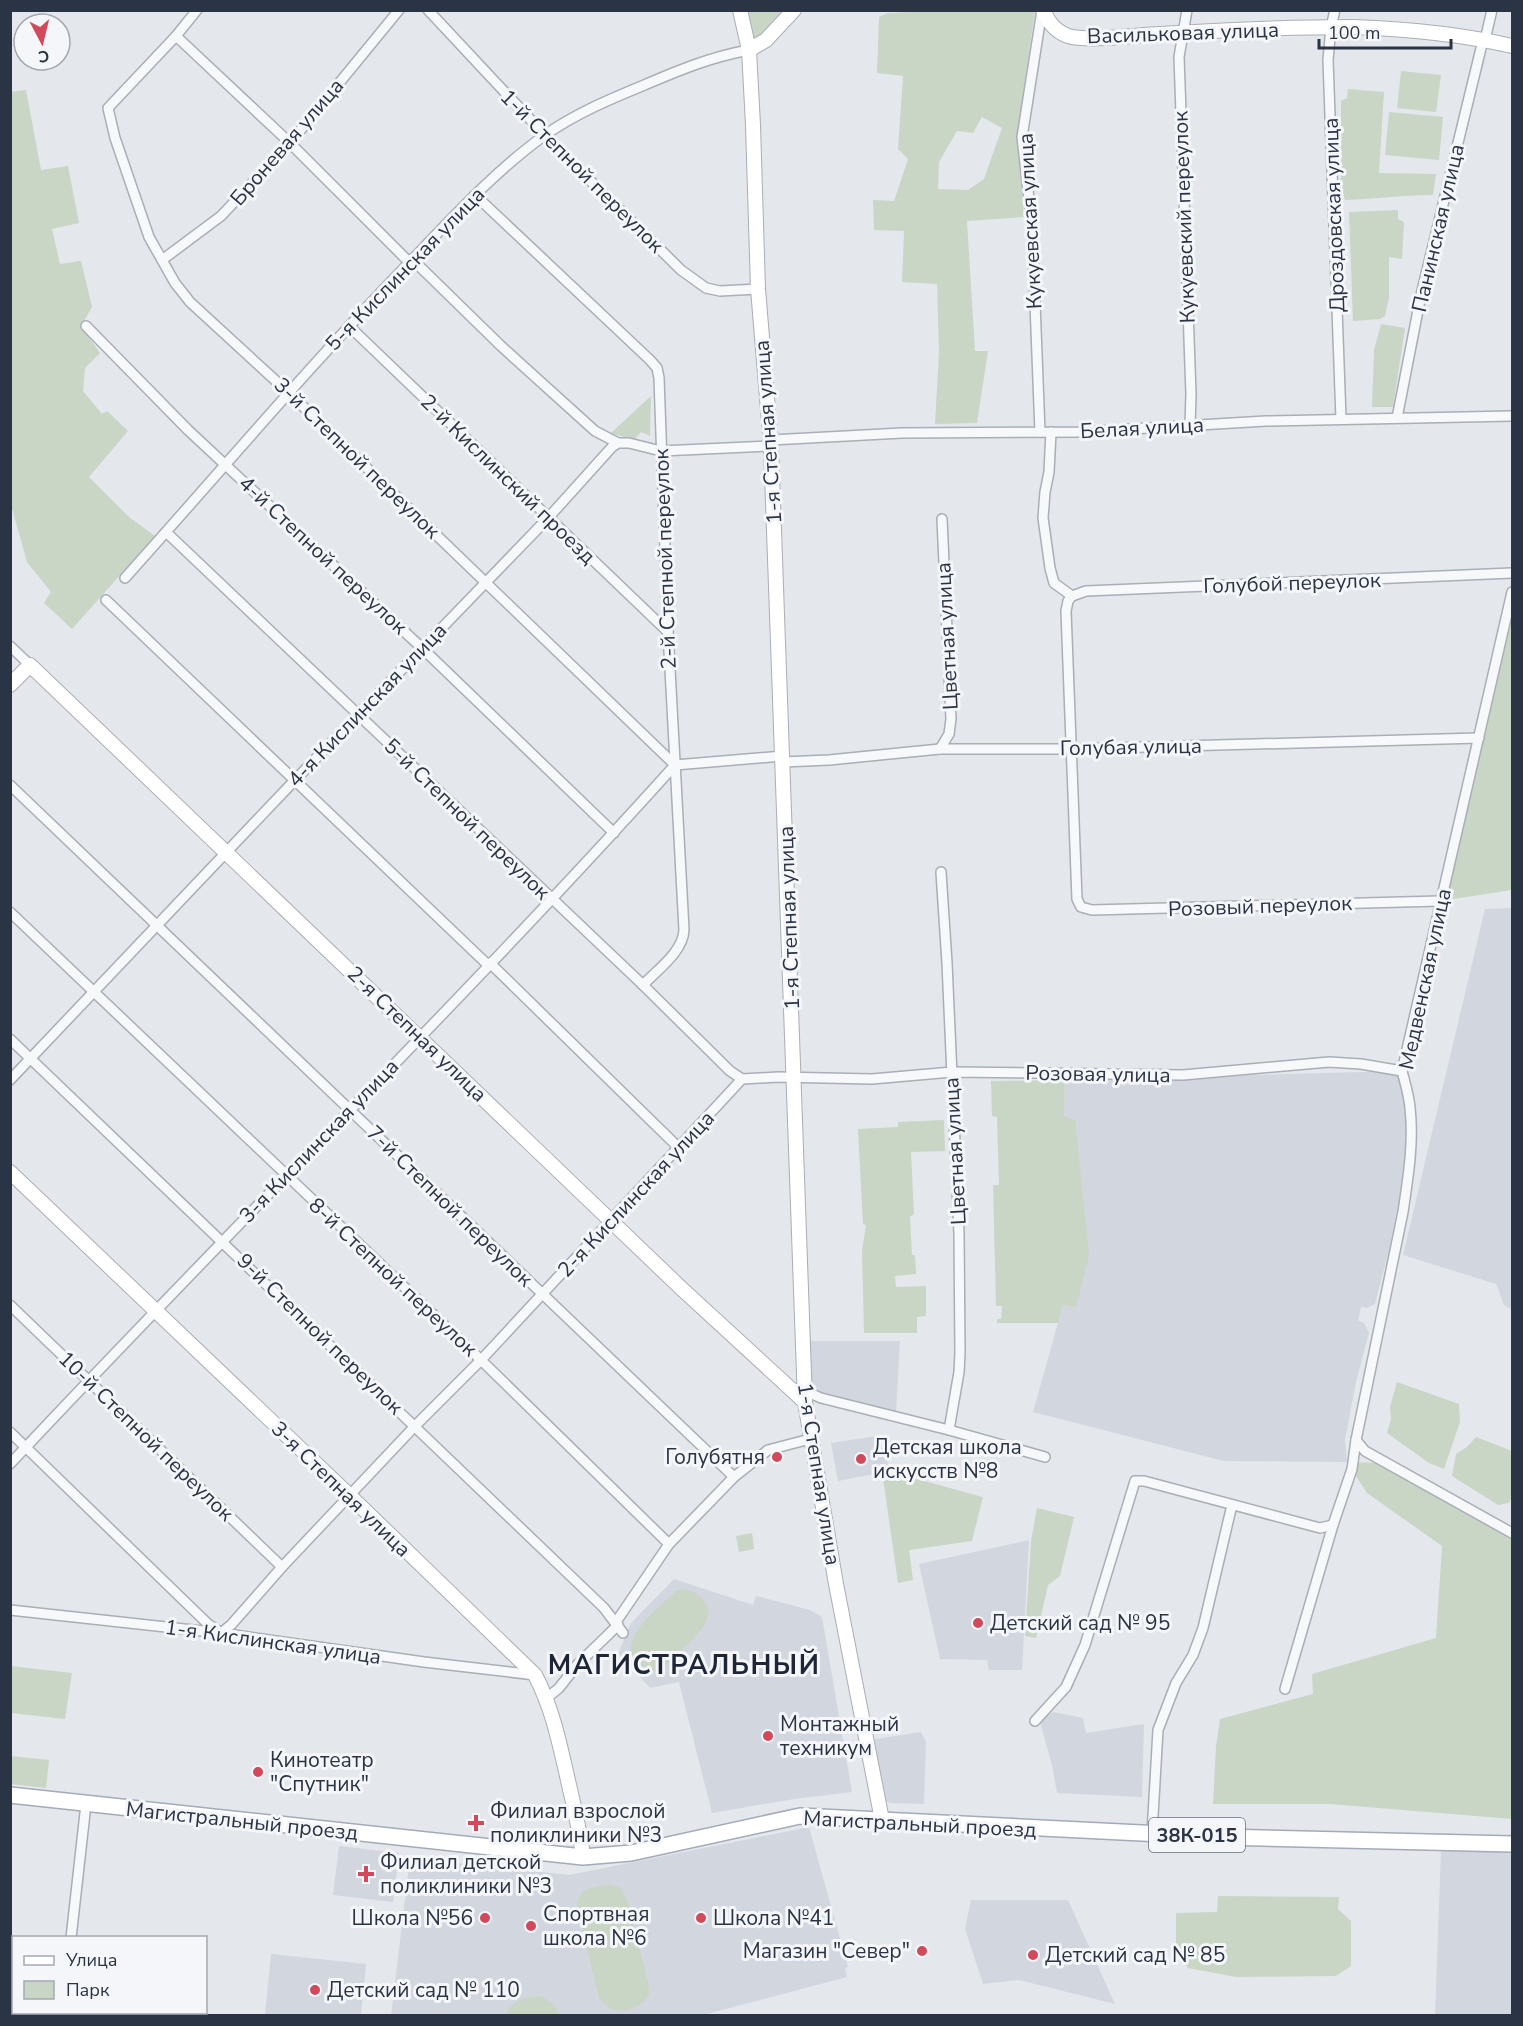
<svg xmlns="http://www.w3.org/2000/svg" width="1523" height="2026" viewBox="0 0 1523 2026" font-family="'Nunito Sans',sans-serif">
<rect width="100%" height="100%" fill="#e4e7ec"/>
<g fill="#d2d6de">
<polygon points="1512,908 1512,1309 1504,1305 1496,1284 1403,1255 1485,909"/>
<polygon points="1402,1071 1406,1112 1404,1173 1391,1242 1375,1304 1367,1308 1361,1307 1358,1321 1364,1323 1369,1333 1356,1382 1345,1440 1347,1462 1224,1461 1033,1412 1063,1305 1076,1308 1064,1116 1065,1080"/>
<polygon points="809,1341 900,1341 896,1412 827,1394 811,1387"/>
<polygon points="884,1435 888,1466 884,1472 838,1481 831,1443"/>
<polygon points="1029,1540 1022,1670 989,1670 987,1660 940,1659 919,1564"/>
<polygon points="674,1579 753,1605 756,1596 810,1610 822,1617 852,1792 794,1799 712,1813 679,1682 650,1688 618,1654 631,1623"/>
<polygon points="1053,1712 1083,1718 1086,1733 1144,1724 1142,1797 1057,1793 1052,1765 1040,1722"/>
<polygon points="921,1732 926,1742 924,1804 891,1803 882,1800 870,1740"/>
<polygon points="809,1827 848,1967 845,1968 847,1977 703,2015 391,2016 410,1858 569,1875"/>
<polygon points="339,1846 399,1853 393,1902 333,1895"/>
<polygon points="1441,1851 1512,1852 1512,2015 1435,2015"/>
<polygon points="971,1900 1068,1900 1115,2004 1019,1980 983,1984 965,1929"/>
<polygon points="271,1954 366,1964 361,2015 265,2015"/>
</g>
<g fill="#c9d6c5" fill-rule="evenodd">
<polygon points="748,11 786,11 754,41"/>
<path d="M934,11H1035L1017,135L1024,217L967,221L975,351H988L977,423L935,424L939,352L937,284L902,282L904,231L874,230L873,200L894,201L908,159L898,149L903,76L877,73L879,17L888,13ZM982,117L1002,128L984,179L968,190L938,189L939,162L957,131L973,133Z"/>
<polygon points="1401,71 1441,75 1436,112 1397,108"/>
<path d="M1348,89L1384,92L1379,173L1436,174L1433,195C1403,195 1375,199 1345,200L1341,184V101L1347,98Z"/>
<polygon points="26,90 41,170 68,166 79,223 52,229 60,264 81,261 92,307 81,326 100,353 85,368 83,391 102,414 107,411 128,431 89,477 129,517 155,536 72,629 44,603 51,592 27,562 11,505 10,92"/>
<polygon points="1389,112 1443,117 1439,160 1385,155"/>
<polygon points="1398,210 1398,219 1404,222 1402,259 1389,257 1389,298 1385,316 1380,319 1353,321 1349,212"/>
<polygon points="1381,324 1405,328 1393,407 1372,407 1374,350"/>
<polygon points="651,396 650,436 641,432 634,440 611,433"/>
<polygon points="1512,596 1512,890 1440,901"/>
<polygon points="1065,1080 1064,1116 1075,1120 1089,1256 1076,1308 1063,1305 1058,1323 997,1323 997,1319 1001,1319 1002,1306 996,1306 993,1185 999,1185 997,1117 992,1116 991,1081"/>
<polygon points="944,1120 945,1151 911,1152 914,1215 910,1216 912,1255 915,1255 916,1274 895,1276 896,1287 926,1286 926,1316 917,1317 917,1333 864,1333 862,1251 866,1225 863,1224 858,1129 898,1127 898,1122"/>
<polygon points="1397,1382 1459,1404 1460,1422 1444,1469 1429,1463 1387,1433 1391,1419 1390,1407"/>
<polygon points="1476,1437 1512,1451 1512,1496 1509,1503 1498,1505 1452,1476 1456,1454 1467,1447"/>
<polygon points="1347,1462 1383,1463 1512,1534 1512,1819 1330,1804 1213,1804 1216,1747 1220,1719 1313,1694 1312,1674 1436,1638 1442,1546 1367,1493"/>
<polygon points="902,1475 983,1497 972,1541 909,1550 913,1580 898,1583 883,1478"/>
<polygon points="1037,1508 1074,1517 1060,1576 1048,1585 1036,1638 1025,1636 1031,1541"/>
<polygon points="752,1533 754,1549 739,1552 736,1536"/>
<path d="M684,1589C699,1592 714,1605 706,1622C701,1633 674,1657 665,1667L656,1671H649C643,1666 635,1661 632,1654C624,1633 663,1604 676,1591Z"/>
<polygon points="11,1666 72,1673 65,1719 11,1713"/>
<polygon points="11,1756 49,1760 46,1788 11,1784"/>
<path d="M608,1885L619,1887L628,1901L649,1987V1996C633,2014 614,2017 599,1998L577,1907C578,1887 591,1888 608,1885Z"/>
<polygon points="1218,1896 1339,1897 1338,1909 1351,1921 1351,1966 1336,1976 1236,1977 1188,1968 1176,1953 1176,1913 1217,1912"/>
<path d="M540,1996C550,2001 556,2005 559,2015H506C511,2000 526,1997 540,1996Z"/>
</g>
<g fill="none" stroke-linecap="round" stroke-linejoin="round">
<g stroke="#a9aeb7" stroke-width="12">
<g id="street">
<polyline points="197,10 176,36 108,108 115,138 149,237 175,283 190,302 288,392 675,765"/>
<polyline points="428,10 557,148 681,270 706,288 720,291 758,289"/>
<polyline points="1187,10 1179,57 1191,394 1190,425"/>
<polyline points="1335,10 1331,27 1328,60 1341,419"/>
<polyline points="176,36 290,143 409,262"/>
<polyline points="1485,40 1492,10"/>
<path d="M475,195L650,360L657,368L659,378L668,632L684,930C683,952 657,970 643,985"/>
<polyline points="412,259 501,346 595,431 618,443"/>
<polyline points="162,260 221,216 290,143 399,10"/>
<polyline points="86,326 188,430 422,648 614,833"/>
<polyline points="349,326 668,632"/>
<polyline points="1397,418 1421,295 1483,40"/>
<polyline points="1040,432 1032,226 1022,137 1042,10"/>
<polyline points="1051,432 1049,472 1045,492 1043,518 1050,568 1054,583 1072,596 1068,601 1066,611 1077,899 1081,907 1092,910 1440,901"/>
<polyline points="771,440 902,433 1081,432 1266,421 1512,416"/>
<polyline points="166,532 643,985 730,1071 742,1079"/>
<path d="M125,578C220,472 311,364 410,262C452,218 495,171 545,135C575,114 608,100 642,86C677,71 710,57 749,50"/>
<polyline points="1072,596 1086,591 1512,573"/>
<polyline points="106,600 488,965"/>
<polyline points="10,646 30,665"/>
<polyline points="940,749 949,734 951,719 942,519"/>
<polyline points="783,762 829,760 940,749 1072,749 1479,738"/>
<polyline points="10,785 734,1477"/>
<polyline points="941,872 947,963 959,1233 960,1353 959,1372 949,1430"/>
<polyline points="10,912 481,1360 669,1544"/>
<polyline points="490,963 679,1148"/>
<polyline points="10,1039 604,1608 623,1633"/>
<polyline points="10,1080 295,780 549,517 612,447 618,443 629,443 661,451 771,446"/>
<polyline points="10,1305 282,1567"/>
<polyline points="805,1391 821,1398 949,1430 1045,1457"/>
<polyline points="10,1432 208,1624 221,1633 231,1625 282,1567 415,1426 481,1360 742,1079 778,1077 872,1079 952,1072 1183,1075 1329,1062 1361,1064 1402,1071"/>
<polyline points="1356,1440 1365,1451 1512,1533"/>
<path d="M10,1464C230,1229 460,1004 675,765L783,756"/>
<polyline points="10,1610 221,1633 424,1662 535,1675"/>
<polyline points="616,1622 669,1544 734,1477 768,1450 810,1439"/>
<path d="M1285,1689L1333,1525L1352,1469L1356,1440L1403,1212C1408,1178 1414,1142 1410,1108C1409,1095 1405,1083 1402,1071L1512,592"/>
<polyline points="547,1698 559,1688 577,1665 618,1625"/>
<polyline points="1035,1721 1066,1687 1085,1645 1135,1481 1144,1481 1320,1528 1333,1525"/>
<polyline points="1152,1833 1158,1730 1176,1683 1193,1655 1203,1628 1232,1505"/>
<polyline points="71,1938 86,1804"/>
</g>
</g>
<g stroke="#a9aeb7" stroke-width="16">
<g id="secondary">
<polyline points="740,10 749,50 753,125 758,289 771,446 805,1402 836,1584 882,1820"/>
<path d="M1043,10C1049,23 1055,31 1068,36C1089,42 1136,35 1160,34C1224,30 1289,27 1353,27C1406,29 1461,34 1512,46"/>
<polyline points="749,50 766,40 794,10"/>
<polyline points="10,685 30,665 682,1289 805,1402"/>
<path d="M10,1172L350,1496L535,1675C552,1707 559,1741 567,1776C573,1803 580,1829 583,1857"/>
</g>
</g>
<g stroke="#a3abb8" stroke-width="18">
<polyline id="primary" points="10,1795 583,1857 631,1853 800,1816 1222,1837 1512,1844"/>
</g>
<use href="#street" stroke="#f7f8fa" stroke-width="9"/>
<use href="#secondary" stroke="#fff" stroke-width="14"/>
<use href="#primary" stroke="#fff" stroke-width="15"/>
</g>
<g fill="#d1495b" stroke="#f4f6f9" stroke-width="2">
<circle cx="777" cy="1457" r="6"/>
<circle cx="861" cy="1459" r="6"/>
<circle cx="978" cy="1623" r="6"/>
<circle cx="768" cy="1736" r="6"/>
<circle cx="258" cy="1772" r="6"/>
<path d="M473 1814h6v6h6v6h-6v6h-6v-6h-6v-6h6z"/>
<path d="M363 1865h6v6h6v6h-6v6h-6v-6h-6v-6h6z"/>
<circle cx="485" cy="1918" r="6"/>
<circle cx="701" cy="1918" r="6"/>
<circle cx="531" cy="1926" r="6"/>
<circle cx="922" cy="1951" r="6"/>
<circle cx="1033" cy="1955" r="6"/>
<circle cx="315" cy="1990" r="6"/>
</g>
<g text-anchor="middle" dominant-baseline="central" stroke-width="6" stroke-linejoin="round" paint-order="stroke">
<rect fill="#f4f6f9" stroke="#676e7b" stroke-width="1.5" x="1149" y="1818" width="96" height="34" rx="4.5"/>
<g font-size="20" font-weight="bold" fill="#2b3445">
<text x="1197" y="1835">38К-015</text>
</g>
<g font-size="21" fill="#2b3445" stroke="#f4f6f9">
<text transform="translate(1183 33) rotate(-2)">Васильковая улица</text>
<text transform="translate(287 142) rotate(-49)">Броневая улица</text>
<text transform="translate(582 171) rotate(45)">1-й Степной переулок</text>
<text transform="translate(1334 215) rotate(-92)">Дроздовская улица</text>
<text transform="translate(1184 217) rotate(-92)">Кукуевский переулок</text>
<text transform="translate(1030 221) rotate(-93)">Кукуевская улица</text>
<text transform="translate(1438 228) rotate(-77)">Панинская улица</text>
<text transform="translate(405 269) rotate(-46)">5-я Кислинская улица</text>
<text transform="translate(1142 428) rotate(-3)">Белая улица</text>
<text transform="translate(768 432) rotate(-94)">1-я Степная улица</text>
<text transform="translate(357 458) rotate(44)">3-й Степной переулок</text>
<text transform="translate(508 479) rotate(44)">2-й Кислинский проезд</text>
<text transform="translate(323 555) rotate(43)">4-й Степной переулок</text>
<text transform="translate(665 559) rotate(-92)">2-й Степной переулок</text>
<text transform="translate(1292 583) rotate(-2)">Голубой переулок</text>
<text transform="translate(947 636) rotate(-93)">Цветная улица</text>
<text transform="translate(367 705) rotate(-46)">4-я Кислинская улица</text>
<text transform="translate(1131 747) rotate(-1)">Голубая улица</text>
<text transform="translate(467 819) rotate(44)">5-й Степной переулок</text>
<text transform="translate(1260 906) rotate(-2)">Розовый переулок</text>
<text transform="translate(789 918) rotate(-92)">1-я Степная улица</text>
<text transform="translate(1425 979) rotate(-78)">Медвенская улица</text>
<text transform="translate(417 1034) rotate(44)">2-я Степная улица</text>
<text transform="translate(1098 1074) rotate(1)">Розовая улица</text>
<text transform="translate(319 1141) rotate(-46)">3-я Кислинская улица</text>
<text transform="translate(955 1151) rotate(-93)">Цветная улица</text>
<text transform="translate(636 1194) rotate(-47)">2-я Кислинская улица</text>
<text transform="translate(450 1206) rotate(44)">7-й Степной переулок</text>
<text transform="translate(393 1277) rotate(43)">8-й Степной переулок</text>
<text transform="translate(320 1334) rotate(44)">9-й Степной переулок</text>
<text transform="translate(146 1436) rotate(44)">10-й Степной переулок</text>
<text transform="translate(819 1474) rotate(81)">1-я Степная улица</text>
<text transform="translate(341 1489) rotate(44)">3-я Степная улица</text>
<text transform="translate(273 1642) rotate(8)">1-я Кислинская улица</text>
<text transform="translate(242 1821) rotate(6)">Магистральный проезд</text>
<text transform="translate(920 1824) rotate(3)">Магистральный проезд</text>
</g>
<g font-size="21" fill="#2b3445" stroke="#f4f6f9" text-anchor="start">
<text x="873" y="1447">Детская школа<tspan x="873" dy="24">искусств №8</tspan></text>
<text x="765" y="1457" text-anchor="end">Голубятня</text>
<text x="990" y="1623">Детский сад № 95</text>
<text x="780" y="1724">Монтажный<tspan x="780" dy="24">техникум</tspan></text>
<text x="270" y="1760">Кинотеатр<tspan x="270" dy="24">"Спутник"</tspan></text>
<text x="490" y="1811">Филиал взрослой<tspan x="490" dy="24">поликлиники №3</tspan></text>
<text x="380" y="1862">Филиал детской<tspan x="380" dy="24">поликлиники №3</tspan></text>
<text x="543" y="1914">Спортвная<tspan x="543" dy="24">школа №6</tspan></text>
<text x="473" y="1918" text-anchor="end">Школа №56</text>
<text x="713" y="1918">Школа №41</text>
<text x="910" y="1951" text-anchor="end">Магазин "Север"</text>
<text x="1045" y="1955">Детский сад № 85</text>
<text x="327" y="1990">Детский сад № 110</text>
</g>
<g font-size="27" font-weight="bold" letter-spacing="1.5" fill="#1d2536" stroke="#f4f6f9">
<text x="684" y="1665">МАГИСТРАЛЬНЫЙ</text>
</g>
</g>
<rect width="1523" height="2026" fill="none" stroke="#2b3445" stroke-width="24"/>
<rect x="12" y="1936" width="195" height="78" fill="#f4f6f9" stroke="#a4a8b1" stroke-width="1.5"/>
<rect x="24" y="1956" width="30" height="9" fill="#ffffff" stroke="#a4a8b1" stroke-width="1.5"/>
<text x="66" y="1966" font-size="18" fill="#2b3445">Улица</text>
<rect x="24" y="1981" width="30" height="18" fill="#c9d6c5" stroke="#a4a8b1" stroke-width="1.5"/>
<text x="66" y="1996" font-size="18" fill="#2b3445">Парк</text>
<g transform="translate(42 42) rotate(173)"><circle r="28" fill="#f4f6f9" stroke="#a4a8b1" stroke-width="1.5"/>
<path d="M0-4.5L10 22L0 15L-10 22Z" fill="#d1495b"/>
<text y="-9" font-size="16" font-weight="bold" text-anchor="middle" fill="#2b3445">С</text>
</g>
<path d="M1319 39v9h132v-9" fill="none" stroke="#2b3445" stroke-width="3"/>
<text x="1328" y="39" font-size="18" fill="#2b3445" stroke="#f4f6f9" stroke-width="4.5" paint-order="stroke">100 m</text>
</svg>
